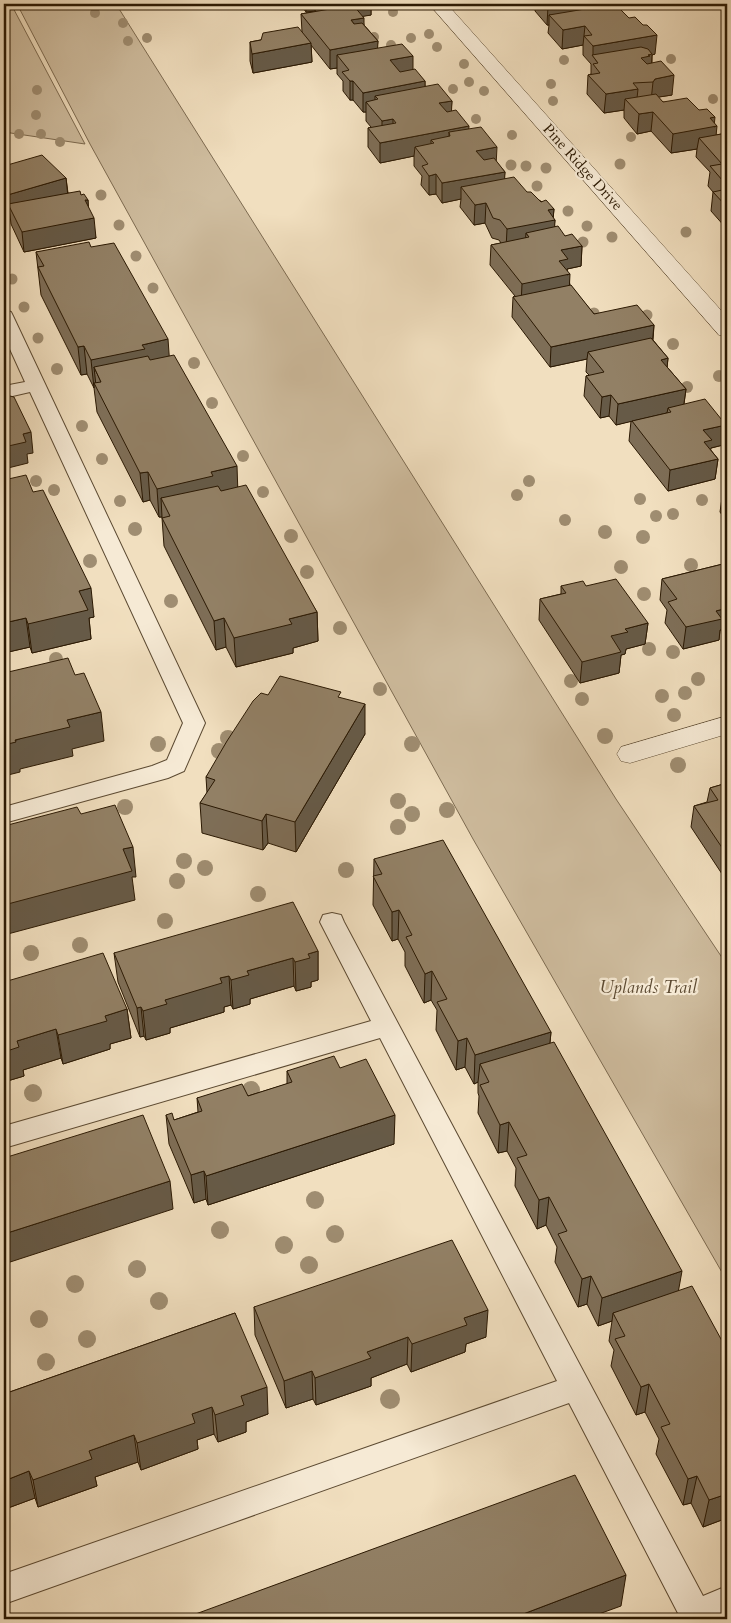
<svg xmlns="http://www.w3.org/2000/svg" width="731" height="1623" viewBox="0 0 731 1623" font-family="Cardo,serif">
<rect width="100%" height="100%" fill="#f1dfbf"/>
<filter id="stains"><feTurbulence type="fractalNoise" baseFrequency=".004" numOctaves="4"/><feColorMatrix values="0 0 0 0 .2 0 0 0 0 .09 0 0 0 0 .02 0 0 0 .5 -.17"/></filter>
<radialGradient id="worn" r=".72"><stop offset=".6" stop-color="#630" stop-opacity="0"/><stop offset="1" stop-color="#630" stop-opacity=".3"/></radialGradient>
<g fill="#cfbd9f" stroke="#7d6b51">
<polygon points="4,4 11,4 85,144 4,132"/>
<polygon points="17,4 116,4 616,799 727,965 727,1281 473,839 90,144"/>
</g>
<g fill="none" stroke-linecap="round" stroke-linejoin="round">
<g stroke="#5c4a32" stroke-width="2">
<g id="lane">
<polygon points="4,310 11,312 13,316 205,723 184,771 168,778 4,823 4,807 152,766 167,760 183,723 30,392 4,398 4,386 25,382 4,336"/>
<polygon points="332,913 341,915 344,922 703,1596 727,1586 727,1617 722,1619 681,1619 569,1403 4,1604 4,1574 557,1381 380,1038 4,1148 4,1126 371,1021 320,922 323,915"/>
</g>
</g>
<g stroke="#5c4a32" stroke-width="1">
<g id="street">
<polygon points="429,4 447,4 727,317 727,336 719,335"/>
<polygon points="727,716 727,734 630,763 621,761 617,754 621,747"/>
</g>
</g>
<use href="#lane" fill="#f6ead5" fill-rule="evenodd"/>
<use href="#street" fill="#f6ead5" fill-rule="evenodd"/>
</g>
<g fill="#9f8d71">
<circle cx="393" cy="12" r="5"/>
<circle cx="95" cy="13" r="5"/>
<circle cx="123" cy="23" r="5"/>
<circle cx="429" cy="34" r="5"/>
<circle cx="374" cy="37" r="5"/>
<circle cx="147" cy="38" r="5"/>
<circle cx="411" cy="38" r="5"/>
<circle cx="128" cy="41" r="5"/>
<circle cx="391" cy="45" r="5"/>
<circle cx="437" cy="47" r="5"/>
<circle cx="671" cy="59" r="5"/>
<circle cx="564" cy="60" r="5"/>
<circle cx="464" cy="64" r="5"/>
<circle cx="469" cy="82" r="5"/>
<circle cx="551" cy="84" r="5"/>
<circle cx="453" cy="89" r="5"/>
<circle cx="37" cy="90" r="5"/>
<circle cx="484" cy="91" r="5"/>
<circle cx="713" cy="99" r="5"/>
<circle cx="553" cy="101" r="5"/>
<circle cx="36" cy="115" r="5"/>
<circle cx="476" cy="119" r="5"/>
<circle cx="19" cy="134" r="5"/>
<circle cx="41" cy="134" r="5"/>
<circle cx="512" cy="135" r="5"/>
<circle cx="631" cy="137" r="5"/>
<circle cx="60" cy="142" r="5"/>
<circle cx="620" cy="164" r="5.5"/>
<circle cx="511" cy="165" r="5.5"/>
<circle cx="526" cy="166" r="5.5"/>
<circle cx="546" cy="168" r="5.5"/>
<circle cx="537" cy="186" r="5.5"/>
<circle cx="101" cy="195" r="5.5"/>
<circle cx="568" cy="211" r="5.5"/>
<circle cx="119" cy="225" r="5.5"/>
<circle cx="587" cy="226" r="5.5"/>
<circle cx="686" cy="232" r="5.5"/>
<circle cx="612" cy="237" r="5.5"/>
<circle cx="583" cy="242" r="5.5"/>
<circle cx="136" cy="256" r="5.5"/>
<circle cx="12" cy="279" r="5.5"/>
<circle cx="153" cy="288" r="5.5"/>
<circle cx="24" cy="307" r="5.5"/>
<circle cx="594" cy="313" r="5.5"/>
<circle cx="647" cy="315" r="5.5"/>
<circle cx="38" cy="338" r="5.5"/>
<circle cx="673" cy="344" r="6"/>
<circle cx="194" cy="363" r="6"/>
<circle cx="57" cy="369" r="6"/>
<circle cx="719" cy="376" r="6"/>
<circle cx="687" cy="387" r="6"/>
<circle cx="212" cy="403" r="6"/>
<circle cx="82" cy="426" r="6"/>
<circle cx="243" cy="456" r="6"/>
<circle cx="102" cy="459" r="6"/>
<circle cx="36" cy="481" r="6"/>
<circle cx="529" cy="481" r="6"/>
<circle cx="54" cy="490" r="6"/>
<circle cx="263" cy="492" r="6"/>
<circle cx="517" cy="495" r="6"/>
<circle cx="640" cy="499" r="6"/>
<circle cx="702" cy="500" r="6"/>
<circle cx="120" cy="501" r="6"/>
<circle cx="673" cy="514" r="6"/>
<circle cx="656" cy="516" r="6"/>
<circle cx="565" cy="520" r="6"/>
<circle cx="135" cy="529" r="7"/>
<circle cx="605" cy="532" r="7"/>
<circle cx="291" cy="536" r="7"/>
<circle cx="643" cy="537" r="7"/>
<circle cx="90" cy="561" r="7"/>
<circle cx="691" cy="565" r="7"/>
<circle cx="621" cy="567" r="7"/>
<circle cx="307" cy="572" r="7"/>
<circle cx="644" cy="594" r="7"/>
<circle cx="171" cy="601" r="7"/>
<circle cx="340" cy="628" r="7"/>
<circle cx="649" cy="649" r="7"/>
<circle cx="673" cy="652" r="7"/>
<circle cx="56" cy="659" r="7"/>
<circle cx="698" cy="679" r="7"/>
<circle cx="571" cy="681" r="7"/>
<circle cx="380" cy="689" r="7"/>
<circle cx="685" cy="693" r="7"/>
<circle cx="662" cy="696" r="7"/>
<circle cx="582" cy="699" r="7"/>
<circle cx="674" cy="715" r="7"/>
<circle cx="605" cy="736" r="8"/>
<circle cx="228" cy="738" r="8"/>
<circle cx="158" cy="744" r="8"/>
<circle cx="412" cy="744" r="8"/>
<circle cx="219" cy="751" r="8"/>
<circle cx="678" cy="765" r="8"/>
<circle cx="398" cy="801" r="8"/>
<circle cx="125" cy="807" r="8"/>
<circle cx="447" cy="810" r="8"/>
<circle cx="412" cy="814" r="8"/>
<circle cx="398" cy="827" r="8"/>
<circle cx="184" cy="861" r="8"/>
<circle cx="205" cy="868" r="8"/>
<circle cx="346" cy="870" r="8"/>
<circle cx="177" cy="881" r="8"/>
<circle cx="258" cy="894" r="8"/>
<circle cx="165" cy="921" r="8"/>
<circle cx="80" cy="945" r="8"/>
<circle cx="31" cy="953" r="8"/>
<circle cx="251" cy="1090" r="9"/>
<circle cx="33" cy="1093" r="9"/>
<circle cx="315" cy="1200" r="9"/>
<circle cx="220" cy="1230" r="9"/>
<circle cx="335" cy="1234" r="9"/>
<circle cx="284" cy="1245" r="9"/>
<circle cx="309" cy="1265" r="9"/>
<circle cx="137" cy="1269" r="9"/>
<circle cx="75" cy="1284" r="9"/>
<circle cx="159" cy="1301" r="9"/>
<circle cx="39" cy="1319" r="9"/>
<circle cx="87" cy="1339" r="9"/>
<circle cx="46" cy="1362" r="9"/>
<circle cx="390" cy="1399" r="10"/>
</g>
<g fill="#7e6e57" stroke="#2b1903">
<polygon points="300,4 371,4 371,15 362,16 364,25 378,41 377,48 413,69 425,81 425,86 452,101 451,111 469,129 505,172 504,179 554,209 553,218 555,220 554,227 565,236 582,246 581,266 567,269 570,285 594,314 654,325 653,340 668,358 667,367 686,389 684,404 723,445 711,448 710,449 718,459 715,479 668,491 629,441 631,421 616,425 609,416 600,418 584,396 586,376 589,375 586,372 587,359 550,367 512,317 513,297 515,296 490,265 491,245 501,243 499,240 492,238 485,223 474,225 460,207 461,199 442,203 436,194 429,195 421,185 422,176 414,166 414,156 380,163 368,147 368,128 371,127 366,121 366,112 363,112 353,100 350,100 343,91 343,81 337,74 337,68 330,69 311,45 312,62 253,73 250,61 250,42 302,32 301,14 316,11 306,12"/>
<polygon points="533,4 595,4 594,7 655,54 652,55 652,63 672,95 658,97 663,102 699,110 714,123 716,135 727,133 727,228 726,228 711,211 713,192 708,186 710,172 696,157 697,149 671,153 651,131 637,134 624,118 624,110 604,113 587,94 588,75 591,74 591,64 583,55 583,45 562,49 548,33 549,25 547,25 535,11 535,6"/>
<polygon points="4,166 66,178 68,193 81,195 88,200 88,207 96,238 24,252 11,224 10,215 6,216 4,214"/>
<polygon points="91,247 169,356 238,487 317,612 318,641 293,648 293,653 236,667 226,647 216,650 164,546 162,518 162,517 159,517 150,500 143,502 97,412 94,388 87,374 81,375 41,295 36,252"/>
<polygon points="727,483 727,522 720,512 724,484"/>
<polygon points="33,492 94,617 89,618 91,639 32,653 30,647 4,653"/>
<polygon points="727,563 727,629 720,630 719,640 683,649 665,623 667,610 660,600 662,579"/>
<polygon points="561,586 648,623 645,644 626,649 625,654 621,655 619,673 580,683 539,620 540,599 561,594"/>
<polygon points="268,695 341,698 365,734 296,852 268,843 263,850 202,833 200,803 207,793 206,777"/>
<polygon points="727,783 727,879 726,880 691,827 694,806 707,802 710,788"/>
<polygon points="374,859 551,1032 550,1043 679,1291 727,1518 703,1527 691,1503 683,1505 656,1454 659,1439 645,1412 636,1415 611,1366 614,1350 609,1341 612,1321 598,1326 587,1304 578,1307 555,1262 557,1247 546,1225 537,1229 515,1186 516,1168 507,1151 498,1153 478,1113 479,1096 478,1093 478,1082 474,1084 465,1067 456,1070 436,1030 437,1010 431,1000 424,1003 405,966 405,952 398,939 392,941 373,905"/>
<polygon points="318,951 318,980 311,982 311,987 296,991 294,986 250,999 250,1004 233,1009 231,1005 224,1007 224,1012 170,1028 170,1033 146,1040 144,1036 140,1037 118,982 114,953"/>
<polygon points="4,982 127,1009 131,1038 110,1044 110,1049 63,1064 61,1058 23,1070 24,1076 4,1082"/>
<polygon points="340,1068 394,1144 208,1205 206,1199 194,1203 169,1144 166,1115 174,1120 198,1112 197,1098 248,1096 287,1084 287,1071"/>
<polygon points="254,1307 486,1337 466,1344 465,1352 411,1372 407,1364 371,1378 371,1386 316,1405 313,1399 286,1408 255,1335"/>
<polygon points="235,1313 268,1414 246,1422 246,1432 218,1442 214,1434 197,1440 198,1449 141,1470 138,1462 95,1477 97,1486 38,1507 35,1498 8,1508 4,1495 4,1394"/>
</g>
<g fill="#665a47" stroke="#2b1903">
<polygon points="306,4 315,4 315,11 306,12"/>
<polygon points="324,4 371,4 371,15 325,23"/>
<polygon points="563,4 595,4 594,17 549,15 549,25 547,25 548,6"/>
<polygon points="364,18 364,37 351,20"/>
<polygon points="585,26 583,45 562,49 563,30"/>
<polygon points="657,35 655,54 652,55 651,73 641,58 598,63 593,56 593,46"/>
<polygon points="378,41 377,60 337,55 337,68 330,69 330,50"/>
<polygon points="311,43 312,62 253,73 252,54"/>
<polygon points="413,56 413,75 390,79 390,60"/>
<polygon points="674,75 672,95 653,98 651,101 653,82 655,79"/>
<rect x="350" y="81" width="3" height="19"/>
<polygon points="425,81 425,101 378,99 375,96 375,110 366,102 366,112 363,112 363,93"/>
<polygon points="638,89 636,108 625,99 624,110 604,113 606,94"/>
<polygon points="452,101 451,120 439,103"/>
<polygon points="653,112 651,131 637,134 639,114"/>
<polygon points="715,117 714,127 717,126 715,146 699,138 697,149 671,153 673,134 710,118"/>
<polygon points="393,119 393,138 382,140 382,121"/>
<polygon points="469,126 468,145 450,136 449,132 449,149 434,143 431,140 431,153 415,147 414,156 380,163 380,143"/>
<polygon points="497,147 496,166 476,170 476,151"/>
<polygon points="505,172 504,191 461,187 461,199 442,203 442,183"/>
<polygon points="436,174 436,194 429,195 429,176"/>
<polygon points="66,178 68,197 8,204 10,215 6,216 4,196"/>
<polygon points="727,180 727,199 721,200 723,181"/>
<polygon points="85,200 88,200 89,219 94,218 96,238 24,252 22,232"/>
<polygon points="486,203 485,223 474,225 475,205"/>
<polygon points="554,209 553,220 555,220 554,240 529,237 526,233 525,245 506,249 507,229 548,210"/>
<polygon points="582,246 581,266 567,269 567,275 570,274 569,294 521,305 522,284 561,250"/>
<polygon points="654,325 652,346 588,352 587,359 550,367 551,347"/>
<polygon points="168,339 170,367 101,382 94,367 96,386 94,383 94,388 91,360 142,345"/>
<polygon points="84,346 87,374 81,375 78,347"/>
<polygon points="668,358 666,379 661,360"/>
<polygon points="686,389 683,410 668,408 667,413 616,425 618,404"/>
<polygon points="611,395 609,416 600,418 602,397"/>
<polygon points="726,425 723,445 711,448 709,461 701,463 703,430"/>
<polygon points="31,432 33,453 27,454 28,463 4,469 4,447 23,434"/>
<polygon points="718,459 715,479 668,491 670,470"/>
<polygon points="237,466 238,495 161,498 162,517 159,517 157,489 211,472"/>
<polygon points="148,472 150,500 143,502 140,473"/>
<polygon points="91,588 94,617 89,618 91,639 32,653 28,624 79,591"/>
<polygon points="727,608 727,629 720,630 719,640 683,649 686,627 716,611"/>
<polygon points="317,612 318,641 293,648 293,653 236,667 234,638 289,619"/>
<polygon points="26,618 30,647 4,653 4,623"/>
<polygon points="224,618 226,647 216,650 214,621"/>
<polygon points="648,623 645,644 626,649 625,654 621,655 619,673 580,683 582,662 611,636 625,629"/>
<polygon points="365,704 365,734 296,852 295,822"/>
<polygon points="101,712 104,741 72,749 73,756 20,769 20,772 4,776 4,745 67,720"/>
<polygon points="266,814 268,843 263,850 262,821"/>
<polygon points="133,847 136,877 132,877 135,900 4,935 4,905 123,849"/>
<polygon points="399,910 398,939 392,941 392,912"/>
<polygon points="318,951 318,980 311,982 311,987 296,991 295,962 308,954"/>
<polygon points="293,958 294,986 250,999 250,1004 233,1009 231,980 247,971"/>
<polygon points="432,971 431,1000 424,1003 425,974"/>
<polygon points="229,976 231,1005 224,1007 224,1012 170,1028 170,1033 146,1040 143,1011 165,1000 220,978"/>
<polygon points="141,1007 144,1036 140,1037 137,1008"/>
<polygon points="127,1009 131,1038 110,1044 110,1049 63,1064 58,1035 105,1016"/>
<polygon points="56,1029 61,1058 23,1070 24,1076 4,1082 4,1052 17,1041"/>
<polygon points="551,1032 548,1061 480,1064 478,1082 474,1084 475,1055"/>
<polygon points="467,1038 465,1067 456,1070 458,1041"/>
<polygon points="395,1115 394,1144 208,1205 206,1176"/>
<polygon points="509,1122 507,1151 498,1153 500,1125"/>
<polygon points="204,1171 206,1199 194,1203 191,1175"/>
<polygon points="170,1181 173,1209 4,1264 4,1234"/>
<polygon points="549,1197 546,1225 537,1229 539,1200"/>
<polygon points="682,1271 677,1299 613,1313 612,1321 598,1326 602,1298"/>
<polygon points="591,1276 587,1304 578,1307 582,1279"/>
<polygon points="488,1310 486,1337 466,1344 465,1352 411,1372 412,1344 464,1318"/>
<polygon points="408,1337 407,1364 371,1378 371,1386 316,1405 315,1378 367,1352"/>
<polygon points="312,1371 313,1399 286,1408 284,1381"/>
<polygon points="649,1384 645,1412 636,1415 641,1387"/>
<polygon points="267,1387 268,1414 246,1422 246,1432 218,1442 215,1415 241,1396"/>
<polygon points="212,1407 214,1434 197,1440 198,1449 141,1470 137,1443 192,1414"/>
<polygon points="134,1435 138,1462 95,1477 97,1486 38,1507 33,1480 89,1451"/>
<polygon points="29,1471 35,1498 8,1508 4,1490 4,1481"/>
<polygon points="697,1476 691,1503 683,1505 688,1479"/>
<polygon points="727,1494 727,1518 703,1527 709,1500"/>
<polygon points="626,1575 621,1606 585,1619 510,1619"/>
</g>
<g fill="#928065" stroke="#2b1903">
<polygon points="546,4 563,4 548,6"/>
<polygon points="615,4 629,18 635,17 643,25 647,25 657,35 593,46 584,36 592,35 585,26 563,30 549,15"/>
<polygon points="353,5 364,18 351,20 354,24 362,23 378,41 330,50 301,14"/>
<polygon points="298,27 311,43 252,54 250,42 261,40 263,33"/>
<polygon points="402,44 413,56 390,60 400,72 415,69 425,81 363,93 353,81 350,81 342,72 349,70 337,55"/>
<polygon points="641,47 648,49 652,54 648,55 650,56 641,58 647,64 661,61 674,75 655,79 653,82 633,83 638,89 606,94 588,75 600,73 593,64 598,63 592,55"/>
<polygon points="438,84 452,101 439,103 447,112 456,110 469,126 380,143 368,128 396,123 393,119 382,121 366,102 378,99 375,96"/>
<polygon points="656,94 663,102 687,98 699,110 707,109 715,117 710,118 717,126 673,134 653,112 639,114 625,99"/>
<polygon points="481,127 497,147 476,151 484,160 494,158 505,172 442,183 436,174 429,176 422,166 428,164 415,147 434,143 431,140 450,136 449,132"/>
<polygon points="727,133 727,180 723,181 710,166 722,164 699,138"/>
<polygon points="42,155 66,178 4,196 4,166"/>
<polygon points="514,177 527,192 531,192 541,202 546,200 554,209 548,210 555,220 507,229 500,220 493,218 486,203 475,205 461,187"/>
<polygon points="727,189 727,207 713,192"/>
<polygon points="80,191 81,195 84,194 88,200 85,200 94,218 22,232 8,204"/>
<polygon points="558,226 565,236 572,234 582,246 561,250 568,259 559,261 570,274 522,284 491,245 529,237 526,233"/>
<polygon points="89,242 91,247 114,243 168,339 142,345 145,349 91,360 84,346 78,347 38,267 44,266 36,252"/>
<polygon points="571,285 594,314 637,305 654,325 551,347 513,297"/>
<polygon points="651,338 668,358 661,360 686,389 618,404 611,395 602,397 586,376 604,372 588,352"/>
<polygon points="174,355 237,466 211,472 213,476 157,489 148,472 140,473 94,383 101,382 94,367 148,356 150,360"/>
<polygon points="10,396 14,397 31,432 23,434 26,442 4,447 4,397"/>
<polygon points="705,399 726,425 703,430 712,440 704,442 718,459 670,470 632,421 671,412 668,408"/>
<polygon points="26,475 33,492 43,490 91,588 79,591 88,610 28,624 26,618 4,623 4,480"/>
<polygon points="727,483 727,488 724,484"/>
<polygon points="246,485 317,612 289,619 292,624 234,638 224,618 214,621 162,518 170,516 161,498 218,486 221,491"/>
<polygon points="727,563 727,608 716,611 722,619 686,627 668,602 677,599 662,579"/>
<polygon points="616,579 648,623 625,629 628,632 611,636 621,652 582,662 540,599 566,593 561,586 583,581 586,586"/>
<polygon points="68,658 75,675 84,673 101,712 67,720 70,727 15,740 16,742 4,745 4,673"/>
<polygon points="280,676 341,692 338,697 365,704 295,822 266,814 262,821 200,803 215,780 206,777 227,741 253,701 261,693 268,695"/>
<polygon points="727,783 727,855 694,806 718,800 710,788"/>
<polygon points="115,805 133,847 123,849 132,871 4,905 4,826 77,807 81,814"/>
<polygon points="443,840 551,1032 475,1055 467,1038 458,1041 437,1002 447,999 432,971 425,974 406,937 412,935 399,910 392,912 373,876 382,874 374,859"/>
<polygon points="293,902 318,951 308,954 310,958 295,962 293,958 247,971 249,975 231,980 229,976 220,978 222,983 165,1000 167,1004 143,1011 141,1007 137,1008 114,953"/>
<polygon points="103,953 127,1009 105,1016 107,1021 58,1035 56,1029 17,1041 19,1047 4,1052 4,982"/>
<polygon points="554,1042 682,1271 602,1298 591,1276 582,1279 558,1234 567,1231 549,1197 539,1200 517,1158 527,1155 509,1122 500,1125 480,1085 489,1082 480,1064"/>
<polygon points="334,1056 340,1068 366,1059 395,1115 206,1176 204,1171 191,1175 166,1115 172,1113 174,1120 202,1111 197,1098 242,1084 248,1096 292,1082 287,1071"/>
<polygon points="143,1115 170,1181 4,1234 4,1158"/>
<polygon points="452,1240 488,1310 464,1318 467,1325 412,1344 408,1337 367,1352 371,1358 315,1378 312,1371 284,1381 254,1307"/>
<polygon points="692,1286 727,1350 727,1494 709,1500 697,1476 688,1479 661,1427 670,1424 649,1384 641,1387 615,1339 625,1336 613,1313"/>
<polygon points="235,1313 267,1387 241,1396 244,1405 215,1415 212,1407 192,1414 195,1423 137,1443 134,1435 89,1451 92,1459 33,1480 29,1471 4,1481 4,1394"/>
<polygon points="575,1475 626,1575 510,1619 182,1619"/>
</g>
<g text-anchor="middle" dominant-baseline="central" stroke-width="4.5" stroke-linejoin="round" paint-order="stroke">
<g font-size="15" fill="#2b1903" stroke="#f6ead5">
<text transform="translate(583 167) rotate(48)">Pine Ridge Drive</text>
</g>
<g font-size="18" font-style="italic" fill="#5c4a32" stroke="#f6ead5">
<text x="648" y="987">Uplands Trail</text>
</g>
</g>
<rect width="731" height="1623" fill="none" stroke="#f1dfbf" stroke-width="20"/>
<rect x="5" y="5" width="721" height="1613" fill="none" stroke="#2b1903" stroke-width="2.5"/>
<rect x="10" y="10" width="711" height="1603" fill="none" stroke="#2b1903"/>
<rect width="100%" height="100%" filter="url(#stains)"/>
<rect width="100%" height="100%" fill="url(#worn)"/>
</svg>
